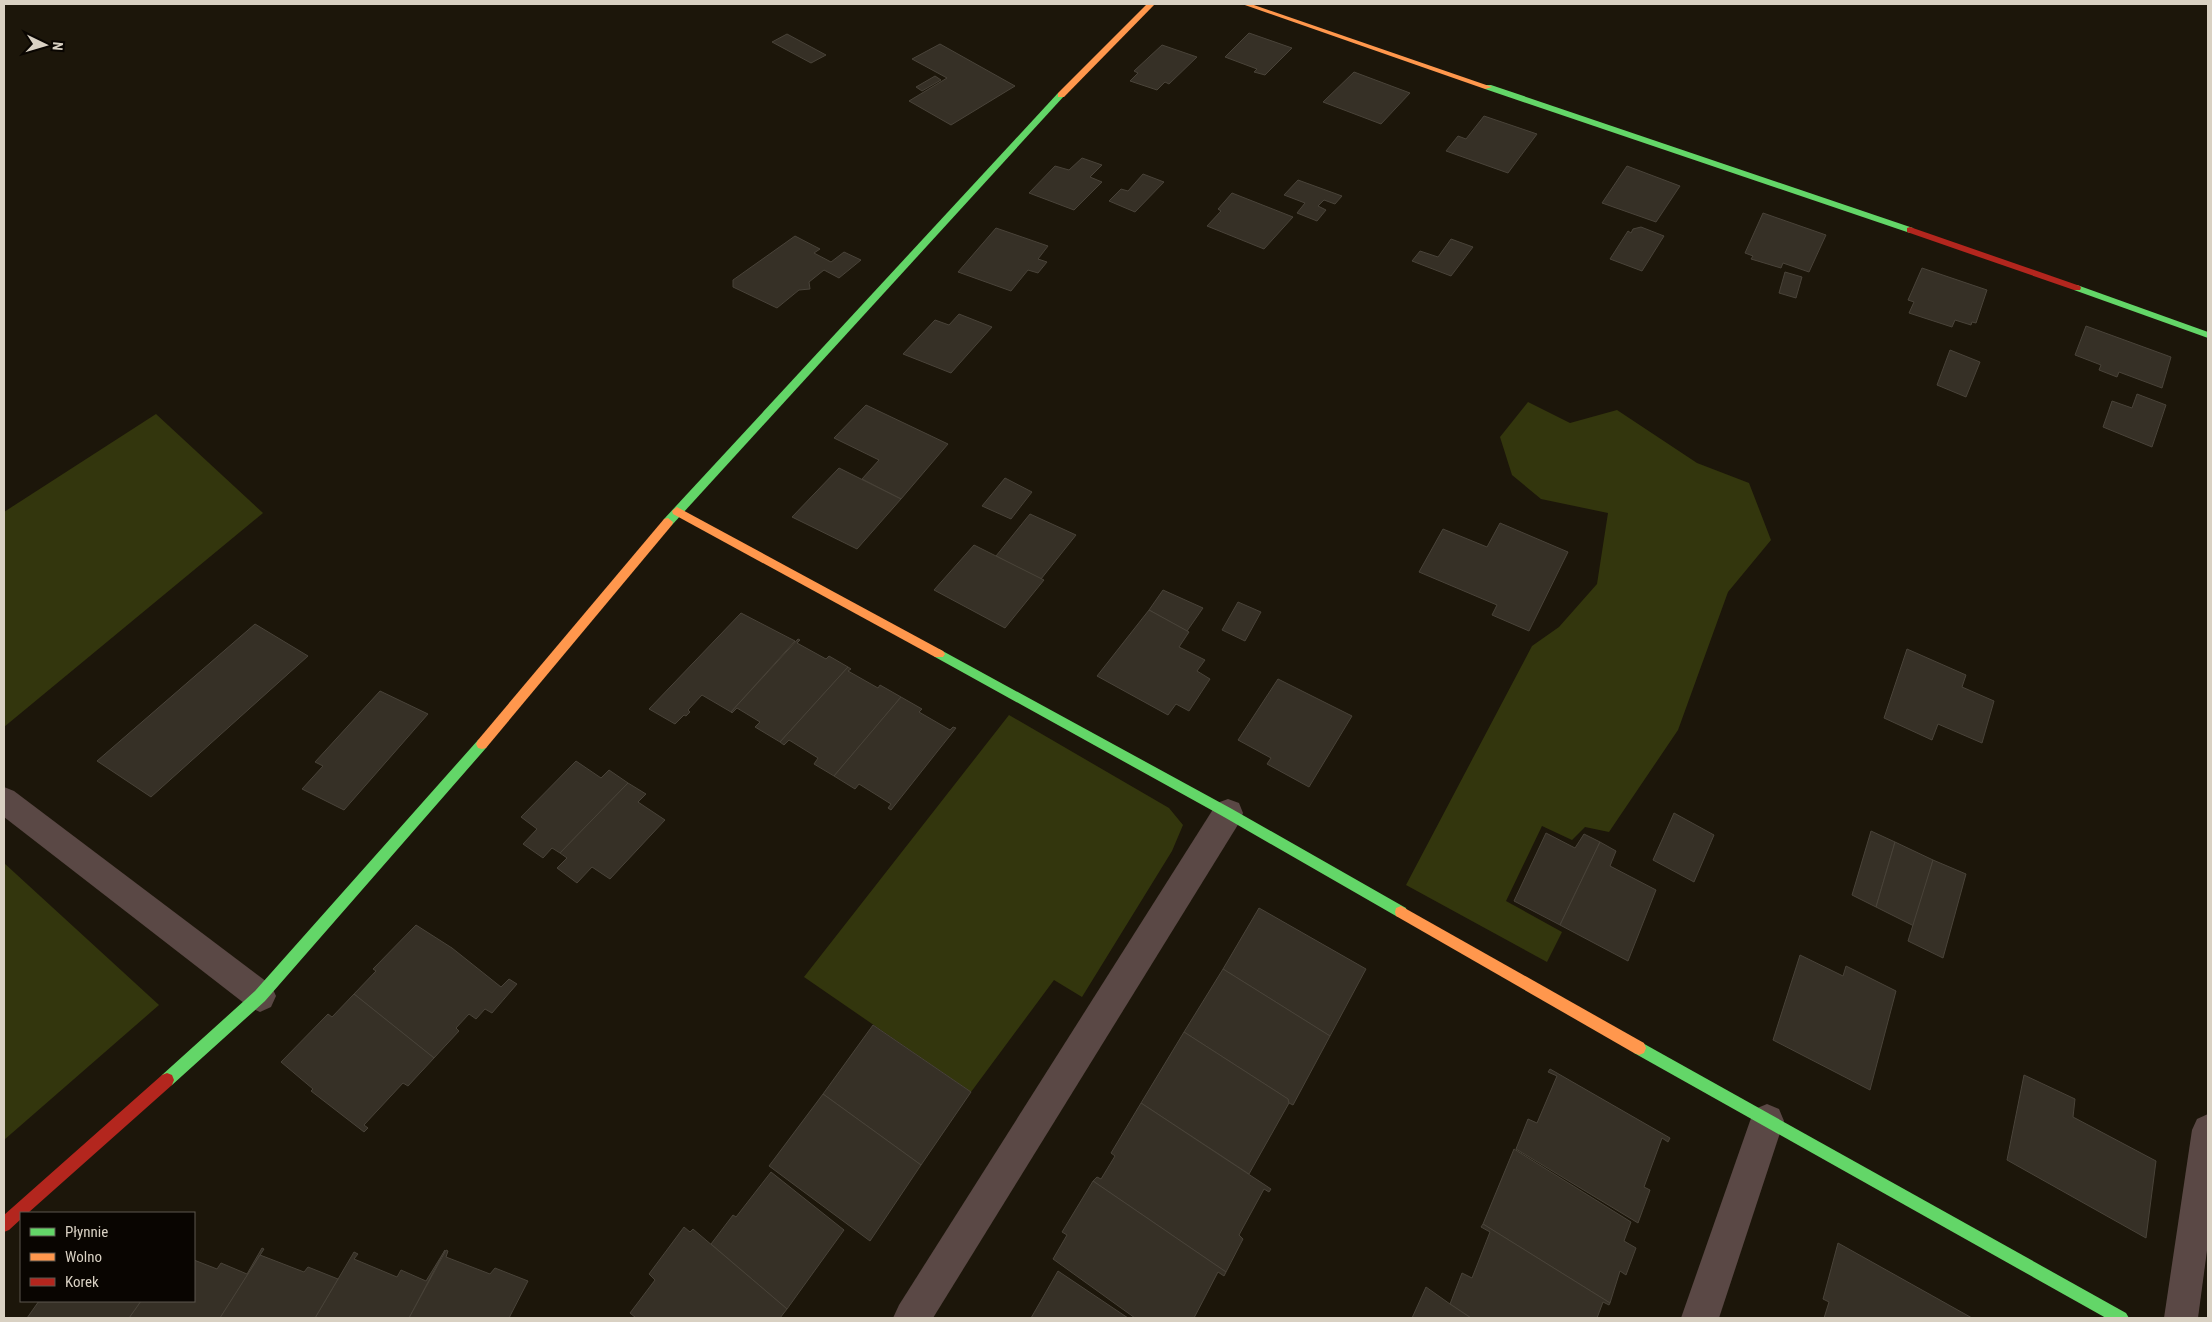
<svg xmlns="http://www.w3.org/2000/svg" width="2212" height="1322" viewBox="0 0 2212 1322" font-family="'Roboto Condensed',sans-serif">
<rect width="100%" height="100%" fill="#1c160a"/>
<g fill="#33360d">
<polygon points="1528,402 1570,423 1617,410 1697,463 1749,483 1771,540 1728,592 1678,730 1609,832 1585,827 1572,840 1542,826 1506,901 1562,932 1547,962 1406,885 1532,646 1559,627 1597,584 1608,513 1541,499 1512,475 1500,437"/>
<polygon points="156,414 263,513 4,727 4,512"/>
<polygon points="1009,715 1169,808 1183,825 1172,851 1082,997 1054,980 971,1092 804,977"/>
<polygon points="4,863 159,1005 4,1140"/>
</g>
<g fill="#363026" stroke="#494339">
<polygon points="1249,33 1292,48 1265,75 1254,72 1257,69 1225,57"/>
<polygon points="787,34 826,55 811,63 772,42"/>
<polygon points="940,44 1015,86 951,125 909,101 947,78 912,59"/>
<polygon points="1162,45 1197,57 1169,84 1165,82 1157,90 1130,81 1138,73 1134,71"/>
<polygon points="1354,72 1410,93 1381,124 1323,102"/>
<polygon points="935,76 941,80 922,91 916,87"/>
<polygon points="1484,116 1537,134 1508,173 1446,151 1458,136 1466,139"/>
<polygon points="1082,158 1102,165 1090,177 1102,182 1074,210 1029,193 1055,166 1069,170"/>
<polygon points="1627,166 1680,186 1656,222 1602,203"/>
<polygon points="1143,174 1164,182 1135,212 1109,201 1121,189 1128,191"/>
<polygon points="1298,180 1342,196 1335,204 1324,200 1318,206 1326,210 1317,221 1297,213 1305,203 1284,195"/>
<polygon points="1232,193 1293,217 1264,249 1207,226 1221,211 1218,209"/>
<polygon points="1763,213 1826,235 1809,272 1783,263 1781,268 1751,259 1753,256 1745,253"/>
<polygon points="1641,227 1664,236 1642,271 1610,259 1628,231 1631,233 1633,229"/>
<polygon points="996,228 1048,246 1038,259 1047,262 1038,273 1028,270 1011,291 958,272"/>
<polygon points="795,236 820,249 814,253 831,262 844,252 861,260 839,278 824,270 809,282 810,289 799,290 777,308 733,287 733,280"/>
<polygon points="1451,239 1473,247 1451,276 1412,261 1420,251 1438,257"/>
<polygon points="1922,268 1987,290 1976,323 1972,322 1971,325 1955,320 1952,327 1909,313 1914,302 1908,300"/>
<polygon points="1785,272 1802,277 1796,298 1779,293"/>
<polygon points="959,314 992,327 951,373 903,354 935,320 949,325"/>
<polygon points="2086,326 2171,357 2162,388 2119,372 2117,377 2099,370 2101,365 2075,355"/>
<polygon points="1950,350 1980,362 1966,397 1937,385"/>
<polygon points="2137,394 2166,405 2152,447 2103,427 2112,401 2132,408"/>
<polygon points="866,405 948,444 901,499 862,479 879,460 834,438"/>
<polygon points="839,468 901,499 857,549 792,517"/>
<polygon points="1005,478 1032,492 1011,519 982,506"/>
<polygon points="1030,514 1076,535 1041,579 996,556"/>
<polygon points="1500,523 1568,552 1529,631 1492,615 1497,605 1419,572 1443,529 1487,547"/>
<polygon points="974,545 1044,580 1005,628 934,590"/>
<polygon points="1163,590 1203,608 1187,631 1149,610"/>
<polygon points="1238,602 1261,612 1245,641 1222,630"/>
<polygon points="1149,610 1189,632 1179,647 1205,660 1197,671 1210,679 1189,711 1176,704 1168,715 1097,676"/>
<polygon points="741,613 795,641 731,712 702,695 688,710 690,712 686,716 684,715 675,724 649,709"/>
<polygon points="255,624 308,656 151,797 97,761"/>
<polygon points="798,639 800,640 797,643 826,659 829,656 848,667 780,742 755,727 760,722 737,708 732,713 731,712"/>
<polygon points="1907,649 1966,675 1962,687 1994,701 1982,743 1938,724 1932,740 1884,718"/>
<polygon points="848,667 851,669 848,671 878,688 880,685 901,697 834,776 814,764 818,758 789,740 784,745 780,742"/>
<polygon points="1278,679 1352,716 1309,787 1267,764 1271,758 1238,740"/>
<polygon points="380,691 428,714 344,810 302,789 323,766 315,762"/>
<polygon points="901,697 922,709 919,712 950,730 953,727 956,728 891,810 888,808 891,804 859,784 855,789 834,776"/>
<polygon points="576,761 601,778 609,770 628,783 560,853 552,848 543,858 523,844 537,829 521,817"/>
<polygon points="628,783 646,794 638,802 665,820 610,879 592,867 577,883 557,868 567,858 560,853"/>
<polygon points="1674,813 1714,835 1694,882 1653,860"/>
<polygon points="1871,831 1895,842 1876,907 1852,895"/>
<polygon points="1546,833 1575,848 1584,834 1600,842 1560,925 1514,901"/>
<polygon points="1600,842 1616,851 1610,866 1656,890 1628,961 1560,925"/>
<polygon points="1895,842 1933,860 1914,926 1876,907"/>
<polygon points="1933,860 1966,874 1943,958 1908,941"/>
<polygon points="1259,908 1366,969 1330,1036 1223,969"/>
<polygon points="416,925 452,948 501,987 509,979 517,984 492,1013 485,1009 476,1019 469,1014 456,1028 459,1031 434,1058 354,994 376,971 373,969"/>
<polygon points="1800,955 1843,976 1846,966 1896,991 1870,1090 1773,1040"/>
<polygon points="1223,969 1330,1036 1293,1105 1287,1102 1288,1099 1184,1032"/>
<polygon points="354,994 434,1058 408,1086 403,1083 364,1125 368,1128 364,1132 311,1091 313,1089 281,1062 328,1014 332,1017"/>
<polygon points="873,1025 971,1092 921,1165 823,1094"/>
<polygon points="1184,1032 1288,1099 1289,1103 1249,1174 1141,1103"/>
<polygon points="1550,1069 1670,1138 1668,1142 1662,1138 1644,1187 1650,1190 1638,1223 1516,1149 1528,1119 1537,1123 1557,1076 1548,1072"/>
<polygon points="2024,1075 2075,1099 2073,1117 2156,1161 2146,1238 2007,1160"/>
<polygon points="823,1094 921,1165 870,1241 769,1166"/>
<polygon points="1141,1103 1271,1189 1269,1192 1264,1189 1239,1235 1243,1239 1226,1272 1093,1181 1097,1177 1101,1179 1115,1156 1111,1153"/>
<polygon points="1514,1149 1631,1222 1624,1241 1636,1248 1626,1275 1620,1271 1610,1303 1483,1224"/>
<polygon points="771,1172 844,1230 787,1309 711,1244 733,1215 736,1217"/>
<polygon points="1093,1181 1226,1272 1224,1276 1218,1272 1194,1318 1135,1318 1053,1259 1067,1235 1062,1232"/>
<polygon points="1483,1224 1610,1303 1609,1305 1603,1302 1597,1318 1471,1318 1450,1304 1462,1273 1472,1278 1490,1232 1481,1227"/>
<polygon points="684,1227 690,1232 693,1229 787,1309 780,1318 636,1318 630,1313 655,1280 649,1274"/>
<polygon points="1838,1243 1972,1318 1824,1318 1829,1302 1823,1299"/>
<polygon points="262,1248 264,1249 220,1318 129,1318 141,1301 194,1301 194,1260 217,1269 221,1263 247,1274"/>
<polygon points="445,1250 409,1318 315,1318 354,1252 358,1254 354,1259 397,1277 401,1270 426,1281"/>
<polygon points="446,1250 448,1251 446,1257 490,1274 495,1268 528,1281 509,1318 409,1318"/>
<polygon points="260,1255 304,1272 308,1267 338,1279 315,1318 220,1318"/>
<polygon points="1058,1271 1128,1318 1031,1318"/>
<polygon points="1426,1287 1450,1304 1471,1318 1412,1318"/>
<polygon points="39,1301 141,1301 129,1318 27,1318"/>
</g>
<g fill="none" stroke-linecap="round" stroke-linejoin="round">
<polygon fill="#5a4845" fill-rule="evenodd" points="2208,1114 2208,1243 2198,1318 2164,1318 2192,1130 2197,1119"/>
<g fill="#5a4845" fill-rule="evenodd">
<polygon points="4,787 14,791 271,985 276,996 271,1007 260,1012 249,1007 4,817"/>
<polygon points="1228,799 1239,803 1243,813 1239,823 933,1318 893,1318 899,1305 1217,803"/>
<polygon points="1767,1104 1779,1109 1784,1121 1719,1318 1681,1318 1750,1121 1755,1109"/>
</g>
<g fill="#63d668" fill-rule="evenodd">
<polygon points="1485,85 1491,85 1913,228 1914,230 1910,233 1907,232 1485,89"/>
<polygon points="1058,93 1065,95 672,525 664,525 663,522 664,519"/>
<polygon points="2077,285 2208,332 2208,338 2074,290 2074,286"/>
<polygon points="939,649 1232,809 1406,908 1407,912 1406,916 1401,918 1396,916 1224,817 935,657 933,654 935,651"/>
<polygon points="482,739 486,740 488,744 486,748 265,1001 172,1085 167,1087 162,1085 160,1080 162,1075 255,991 478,740"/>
<polygon points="1639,1041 2126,1313 2129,1318 2106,1318 1634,1053 1632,1048 1634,1043"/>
</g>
<g fill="#ff974d" fill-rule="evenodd">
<polygon points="1147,4 1155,4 1064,97 1058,97 1058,93"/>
<polygon points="1242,4 1251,4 1492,87 1485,89"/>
<polygon points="677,507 943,651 945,654 943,657 935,657 673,514 672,511"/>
<polygon points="668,518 673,522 672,525 486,748 482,749 478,748 476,744 478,740 664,519"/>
<polygon points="1401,906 1644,1043 1646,1048 1644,1053 1639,1055 1634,1053 1396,916 1395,912 1396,908"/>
</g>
<g fill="#b3261e" fill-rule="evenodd">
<polygon points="1910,227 2080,286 2081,288 2080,290 2074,290 1907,232 1907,228"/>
<polygon points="167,1073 172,1075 174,1080 172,1085 28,1213 21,1213 21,1219 9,1230 4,1232 4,1215 162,1075"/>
</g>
</g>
<rect width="2212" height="1322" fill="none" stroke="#d9d1c3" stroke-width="10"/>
<rect x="20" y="1212" width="175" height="90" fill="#090501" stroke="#5c574f"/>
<rect x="30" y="1228" width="25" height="8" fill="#63d668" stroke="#5c574f"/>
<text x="65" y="1237" font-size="15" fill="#d9d1c3">Płynnie</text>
<rect x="30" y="1253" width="25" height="8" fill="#ff974d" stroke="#5c574f"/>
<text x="65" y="1262" font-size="15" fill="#d9d1c3">Wolno</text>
<rect x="30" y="1278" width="25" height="8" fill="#b3261e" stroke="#5c574f"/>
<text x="65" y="1287" font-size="15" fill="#d9d1c3">Korek</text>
<g transform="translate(45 45) rotate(95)" stroke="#090501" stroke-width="4" paint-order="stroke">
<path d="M0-4L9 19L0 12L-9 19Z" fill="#d9d1c3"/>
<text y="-8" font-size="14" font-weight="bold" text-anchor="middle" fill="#d9d1c3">N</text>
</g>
</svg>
